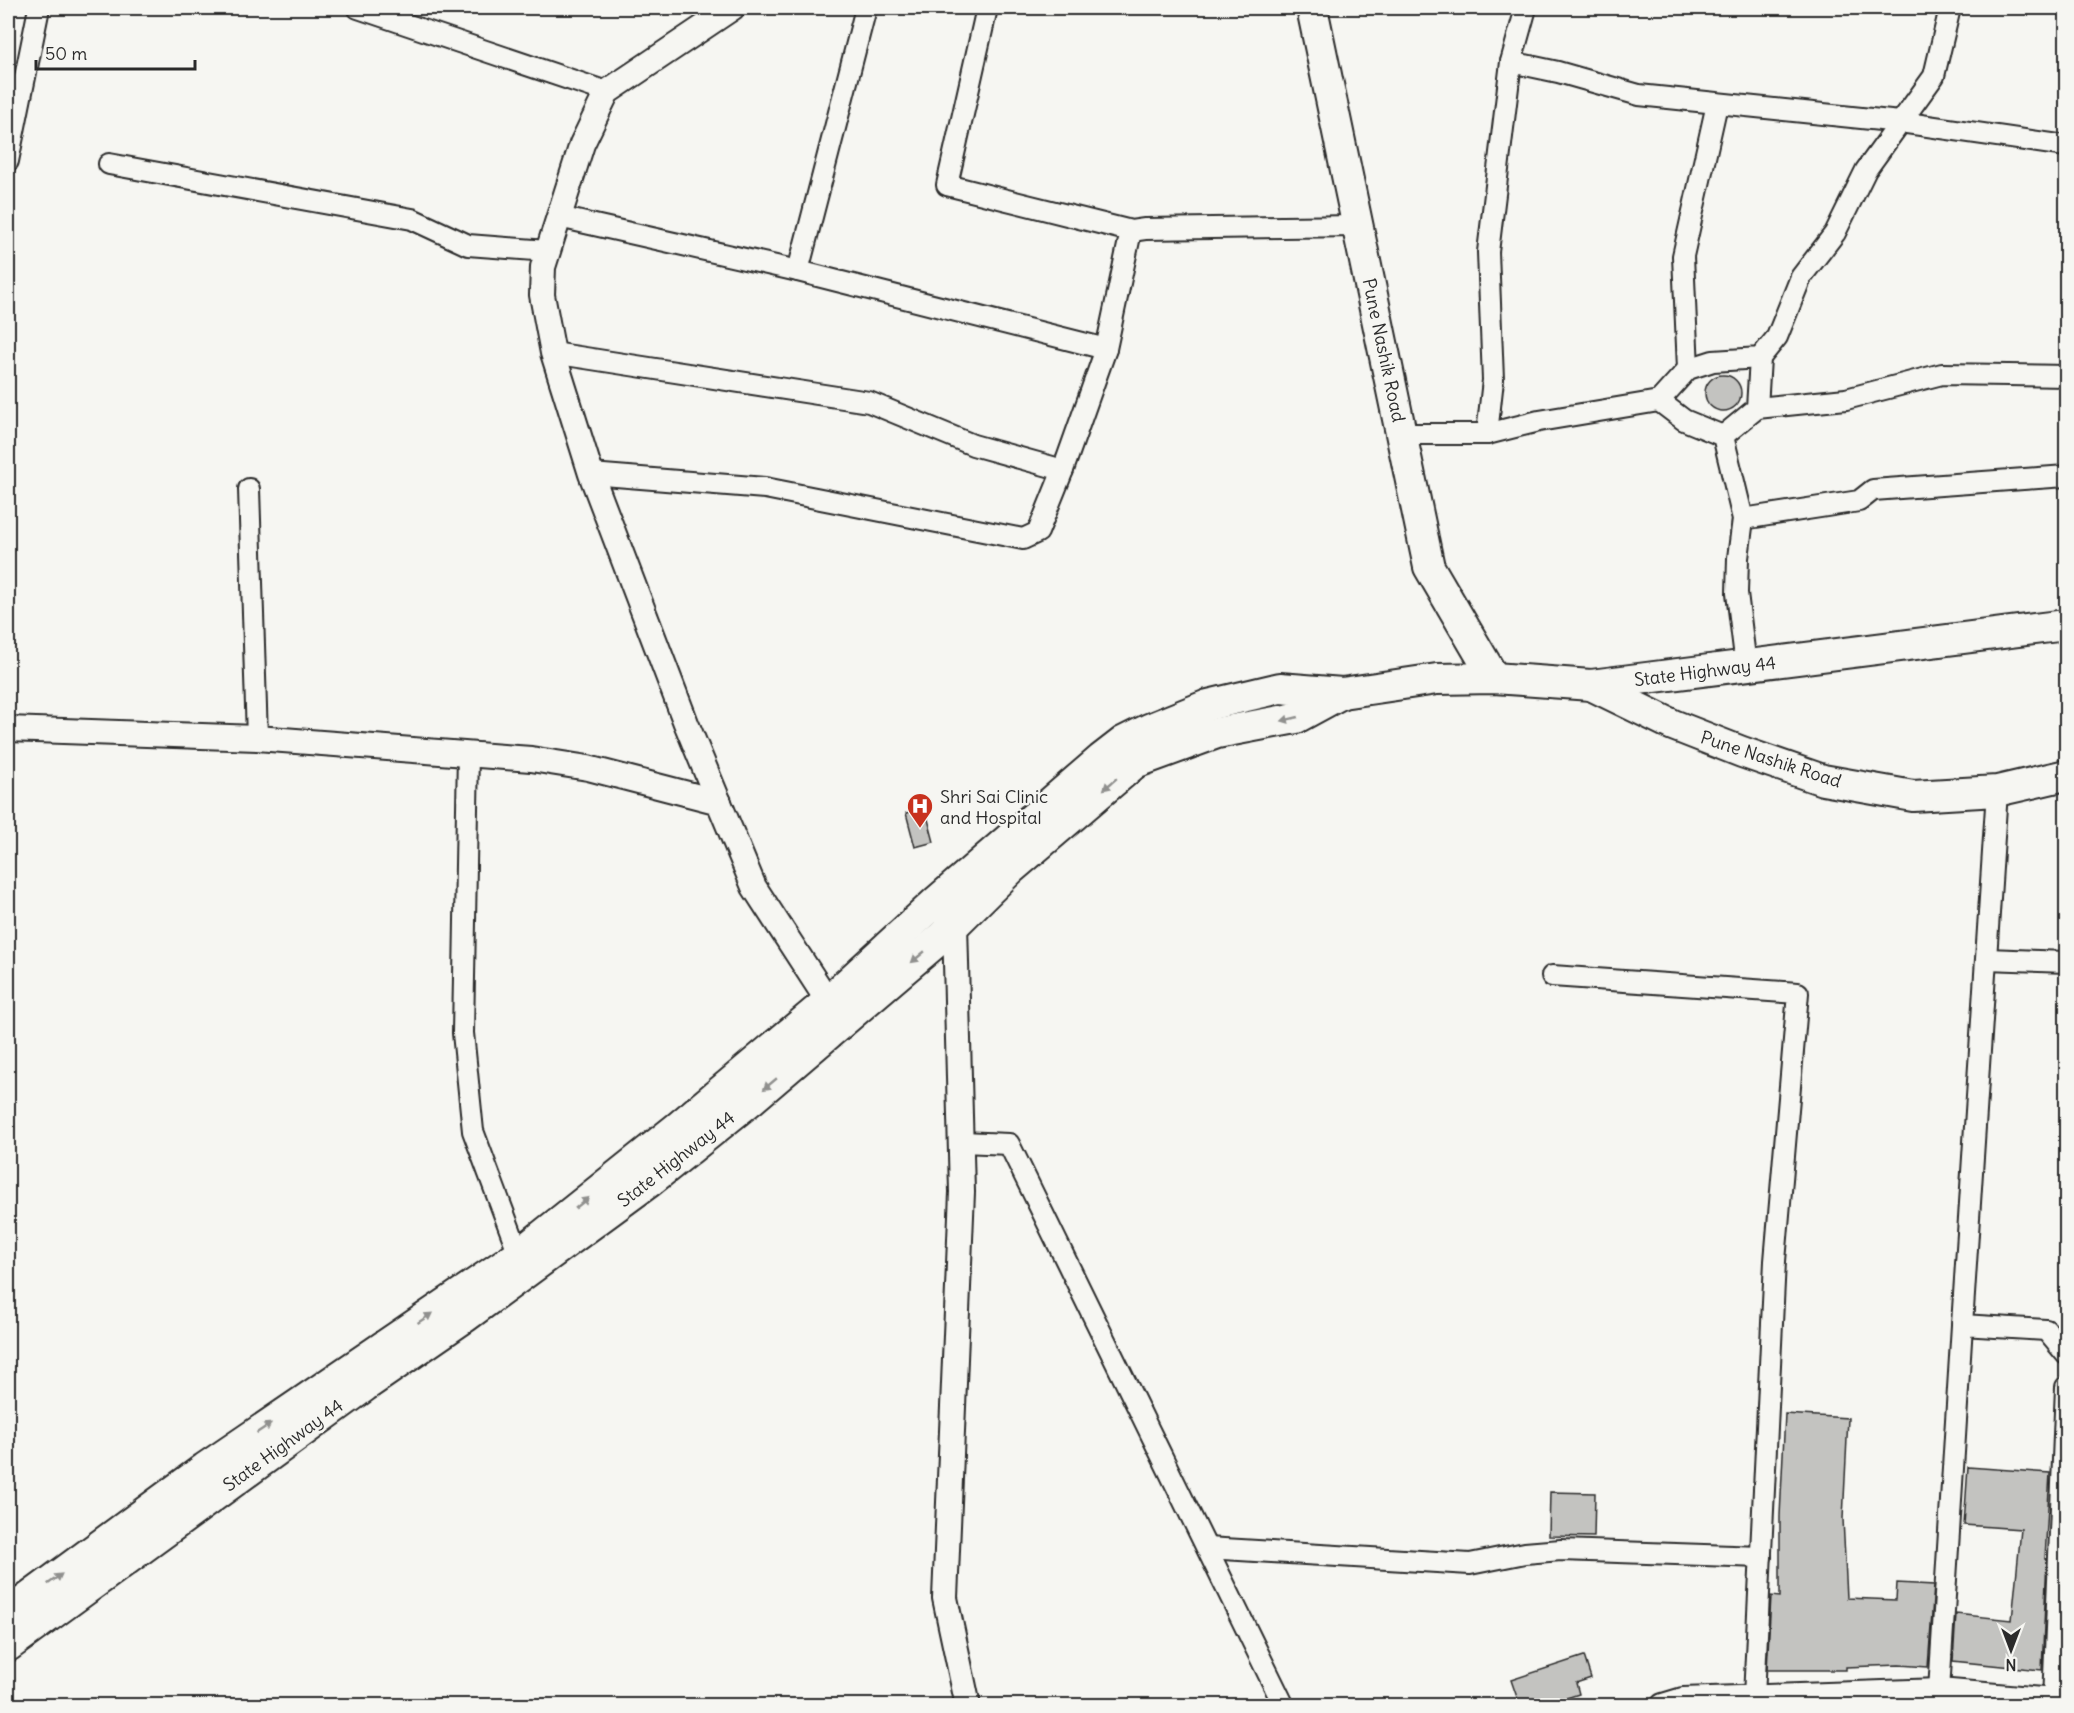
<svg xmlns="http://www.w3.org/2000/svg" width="2074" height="1713" viewBox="0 0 2074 1713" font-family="Delius,sans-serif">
<rect width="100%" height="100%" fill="#f6f6f2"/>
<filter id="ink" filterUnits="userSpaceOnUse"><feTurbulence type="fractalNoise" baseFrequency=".0167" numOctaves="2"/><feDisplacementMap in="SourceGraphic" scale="12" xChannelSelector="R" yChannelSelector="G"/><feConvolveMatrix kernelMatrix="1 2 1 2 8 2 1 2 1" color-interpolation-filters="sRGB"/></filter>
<g filter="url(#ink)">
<g fill="#c3c3c0" stroke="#2b2b2b" stroke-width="1.5">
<circle cx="1723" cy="393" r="18"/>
<polygon points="925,808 934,842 915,847 906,813"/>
<polygon points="1785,1414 1848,1418 1843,1519 1847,1598 1896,1600 1897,1583 1934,1585 1928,1667 1899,1665 1846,1667 1846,1670 1767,1670 1771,1596 1780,1597 1780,1516"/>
<polygon points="1968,1467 2050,1473 2045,1558 2047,1558 2042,1670 1953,1661 1956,1614 2012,1620 2021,1529 1964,1525"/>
<polygon points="1550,1492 1595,1493 1594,1537 1549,1536"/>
<polygon points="1584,1656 1591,1678 1576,1683 1579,1694 1542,1706 1520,1706 1511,1680"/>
</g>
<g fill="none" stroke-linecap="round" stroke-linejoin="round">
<g stroke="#2b2b2b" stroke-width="24">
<g id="minor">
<polyline points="358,8 607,92"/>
<polyline points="987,8 947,185 1131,231 1145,229 1358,226"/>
<polyline points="1511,62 1526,8"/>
<polyline points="8,161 39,8"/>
<polyline points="109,164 412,219 468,245 548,251"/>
<polyline points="559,217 798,271 1106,349"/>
<polyline points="798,271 866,8"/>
<polyline points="553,353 869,402 973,445 1063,470"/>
<polyline points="1688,369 1683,256 1717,104"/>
<polyline points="1659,401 1684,420 1723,436 1743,519 1738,558 1737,593 1746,666"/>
<polyline points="1757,408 1846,399 1942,374 2066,376"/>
<polyline points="1401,434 1487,434 1493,380 1488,252 1511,62 1558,72 1639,95 1900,122 2066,146"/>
<polyline points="1487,434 1539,421 1659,401 1688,369 1713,361 1760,358 1777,337 1801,277 1835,233 1866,170 1934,76 1950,8"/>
<polyline points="1723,436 1757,408 1760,358"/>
<polyline points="591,474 765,488 1023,539 1038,532 1063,470 1106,349 1131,231"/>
<polyline points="249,489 257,738"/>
<polyline points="1743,519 1859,501 1873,490 2066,476"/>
<polyline points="468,753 463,1033 473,1131 519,1254"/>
<polyline points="1987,959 2066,962"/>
<polyline points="1552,976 1798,993 1775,1261 1754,1697"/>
<polyline points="962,1142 1009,1144 1284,1706"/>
<polyline points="1962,1325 1997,791"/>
<polyline points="1207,1548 1470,1564 1525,1553 1561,1550 1761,1557"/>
<polyline points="1939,1691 1962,1325 2046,1330 2066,1354"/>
<polyline points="2053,1701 2066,1387"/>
</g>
</g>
<g stroke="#2b2b2b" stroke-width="28">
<g id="tertiary">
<polyline points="732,8 607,92 582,144 543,267 542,295 553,353 591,474 686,723 754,887 828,1001 839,1014"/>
<polyline points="8,729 257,738 531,759 588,768 719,802"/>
<polyline points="949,915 955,924 962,1192 945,1598 968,1706"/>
<polyline points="1663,1706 1683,1700 1939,1691 2066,1702"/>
</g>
</g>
<g stroke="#2b2b2b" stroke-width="34">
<g id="primary">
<polyline points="1312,8 1429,567 1494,678"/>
<polyline points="1591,685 1673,725 1742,752 1823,780 1913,796 1997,791 2066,775"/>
<polyline points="8,1613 205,1468 519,1254 678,1127 828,1001 938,900 1101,759 1123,742 1149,729 1208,705 1280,688 1342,693 1437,679 1494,678 1591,685 2066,625"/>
<polyline points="8,1646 365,1386 465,1317 649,1182 751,1100 942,937 1011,869 1135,763 1217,733 1296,718 1342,693"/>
</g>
</g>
<use href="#minor" stroke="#f6f6f2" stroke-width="20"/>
<use href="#tertiary" stroke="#f6f6f2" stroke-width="24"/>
<use href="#primary" stroke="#f6f6f2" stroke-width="30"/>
</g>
<defs><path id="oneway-solid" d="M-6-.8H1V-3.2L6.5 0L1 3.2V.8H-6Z" transform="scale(1.5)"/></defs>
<g fill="#90908e">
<use href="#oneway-solid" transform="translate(1290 719) rotate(166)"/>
<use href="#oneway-solid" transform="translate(1110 784) rotate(139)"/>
<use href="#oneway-solid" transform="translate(918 957) rotate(140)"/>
<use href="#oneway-solid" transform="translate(770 1084) rotate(140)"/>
<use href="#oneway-solid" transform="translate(582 1203) rotate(-39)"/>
<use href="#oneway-solid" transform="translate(425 1318) rotate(-34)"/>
<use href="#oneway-solid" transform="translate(264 1428) rotate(-34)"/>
<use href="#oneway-solid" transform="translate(55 1579) rotate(-36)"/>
</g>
</g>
<defs>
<g id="hospital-pin" transform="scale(1.35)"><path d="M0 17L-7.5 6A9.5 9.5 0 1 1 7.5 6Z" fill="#c8321e" stroke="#f6f6f2"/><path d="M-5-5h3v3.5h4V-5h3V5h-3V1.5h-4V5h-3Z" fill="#fff"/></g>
</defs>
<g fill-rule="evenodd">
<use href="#hospital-pin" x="920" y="806"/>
</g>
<g text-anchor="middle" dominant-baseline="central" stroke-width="5" stroke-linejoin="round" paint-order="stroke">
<g font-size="18" fill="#2b2b2b" stroke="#f6f6f2">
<text transform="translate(1384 350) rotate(78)">Pune Nashik Road</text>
<text transform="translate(1705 671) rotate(-7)">State Highway 44</text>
<text transform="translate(1771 759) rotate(18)">Pune Nashik Road</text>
<text transform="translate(676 1159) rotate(-38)">State Highway 44</text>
<text transform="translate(283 1445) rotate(-36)">State Highway 44</text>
</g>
<g font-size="18" fill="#2b2b2b" stroke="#f6f6f2" text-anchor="start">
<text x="940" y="796">Shri Sai Clinic<tspan x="940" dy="21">and Hospital</tspan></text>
</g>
</g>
<rect width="2074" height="1713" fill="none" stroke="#f6f6f2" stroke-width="30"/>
<rect x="15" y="15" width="2044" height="1683" fill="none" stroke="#2b2b2b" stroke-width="2" filter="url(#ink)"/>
<g transform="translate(2011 1650) rotate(180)" stroke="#f6f6f2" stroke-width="4.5" paint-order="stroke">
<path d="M0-4.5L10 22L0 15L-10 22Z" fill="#2b2b2b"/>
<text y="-9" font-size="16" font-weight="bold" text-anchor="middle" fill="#2b2b2b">N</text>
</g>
<path d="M36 60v9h159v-9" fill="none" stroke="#2b2b2b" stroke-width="3"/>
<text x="45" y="60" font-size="18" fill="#2b2b2b" stroke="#f6f6f2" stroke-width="4.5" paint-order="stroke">50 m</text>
</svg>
